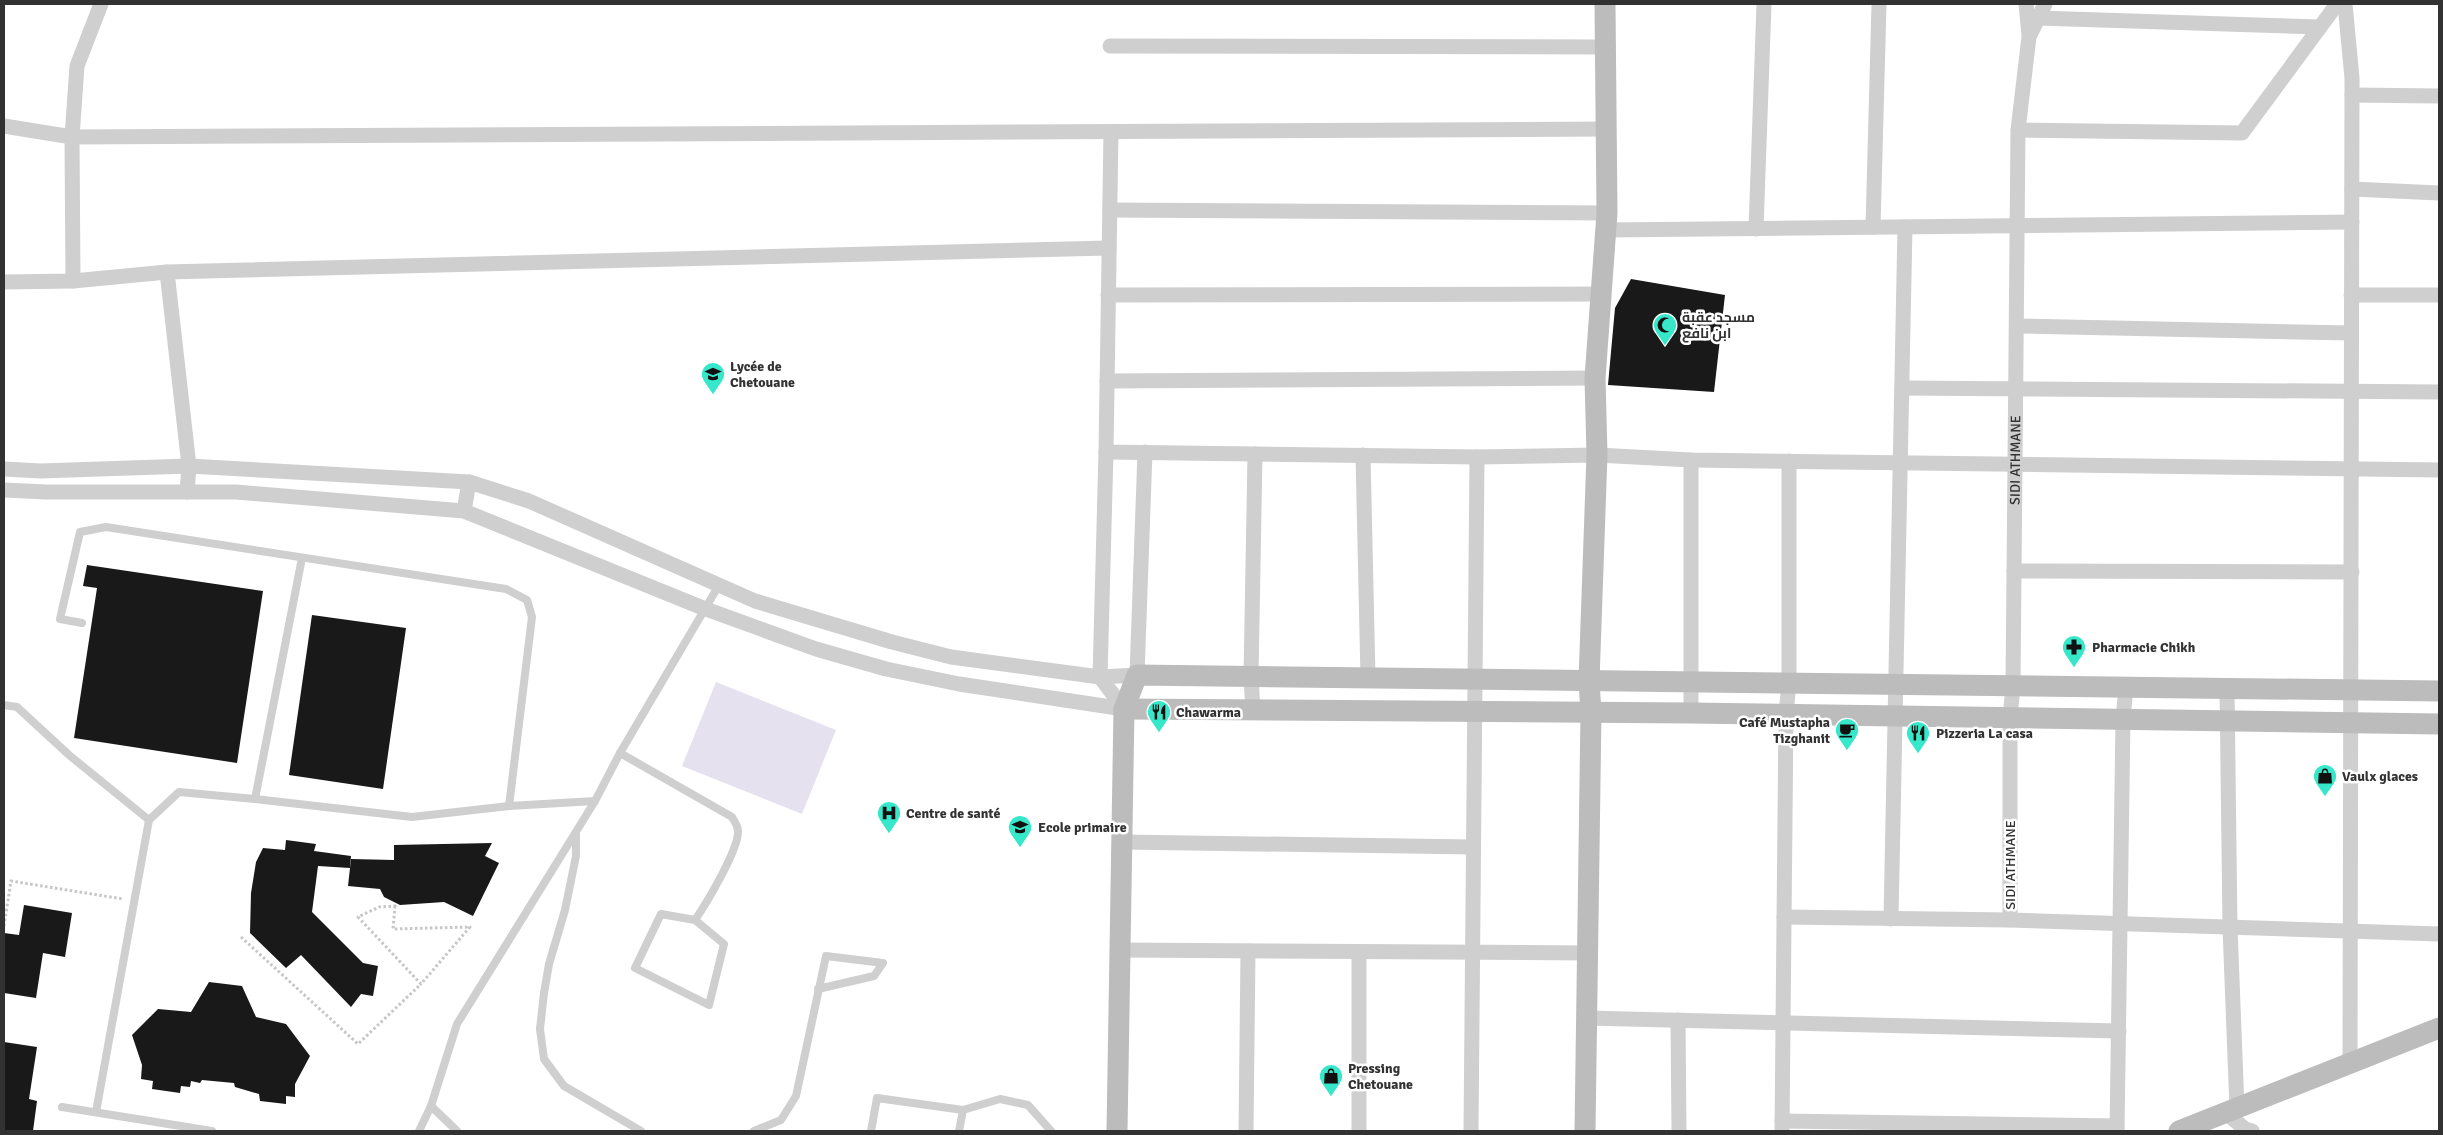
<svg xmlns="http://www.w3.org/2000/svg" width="2443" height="1135" viewBox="0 0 2443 1135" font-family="Signika,Cairo,sans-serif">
<rect width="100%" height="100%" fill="#fff"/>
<polygon fill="#e6e1ef" points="716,682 836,730 802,814 682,766"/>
<g fill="#191919">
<polygon points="1631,279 1725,295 1714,392 1608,385 1615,308"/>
<polygon points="87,565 263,591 237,763 74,738 97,588 83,586"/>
<polygon points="312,615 406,628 383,789 289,775"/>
<polygon points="286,840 316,844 314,851 351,856 350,868 318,866 312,912 363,963 378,966 373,996 361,994 351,1007 301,955 286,968 250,933 251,893 256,862 263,848 285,850"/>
<polygon points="492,843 485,856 499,863 473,916 444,902 400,905 384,897 380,889 348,886 351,859 394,860 394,845"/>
<polygon points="24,905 72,913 65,957 43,953 36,998 4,993 4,933 19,935"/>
<polygon points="209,982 242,986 256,1017 286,1024 310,1056 295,1084 295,1097 286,1096 286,1104 260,1101 259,1094 235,1087 234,1083 202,1080 200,1083 191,1081 190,1087 181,1086 180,1093 152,1089 153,1081 141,1079 142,1065 132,1035 158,1009 191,1012"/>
<polygon points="4,1042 37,1047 29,1099 37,1101 33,1131 4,1131"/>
</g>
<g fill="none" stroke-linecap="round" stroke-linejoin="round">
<g stroke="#c6c6c6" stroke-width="3" stroke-dasharray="2.5 2.5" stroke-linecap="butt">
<polygon points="395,906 393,929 470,927 421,984 358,917 379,907"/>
<polyline points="4,926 11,881 123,899"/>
<polyline points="241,937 358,1044 421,984"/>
</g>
<g stroke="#cfcfcf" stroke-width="8">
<polyline points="302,558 255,799 412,817 509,806"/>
<polyline points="82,623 60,619 80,532 106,527 506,589 527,600 532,617 509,806 595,801"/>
<polyline points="4,705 17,707 69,755 149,820"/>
<path d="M620,753L732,817C734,821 738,826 738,831C739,849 706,904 695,920L724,944L709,1005L635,968L661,914L695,920"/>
<polyline points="576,833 576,856 565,910 549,964 544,993 540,1029 544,1059 564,1086 641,1131"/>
<polyline points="431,1106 457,1131"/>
<polyline points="62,1107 212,1131"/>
<polyline points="96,1112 149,820 179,792 255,799"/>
<polyline points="419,1131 431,1106 457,1024 595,801 620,753 719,585"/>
<polyline points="754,1131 781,1120 796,1096 826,956 883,963 874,976 818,989"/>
<polyline points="871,1131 877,1098 963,1110 1000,1099 1028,1105 1051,1131"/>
<polyline points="959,1131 963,1110"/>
</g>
<g stroke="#cfcfcf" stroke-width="15">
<polyline points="2026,4 2029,35"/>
<polyline points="2345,4 2352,78 2350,1063"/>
<polyline points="2038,18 2320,27"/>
<polyline points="1110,46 1605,47"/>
<polyline points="2352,95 2439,96"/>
<polyline points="4,126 72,137 77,66 101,4"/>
<polyline points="2018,130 2242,133 2337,4"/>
<polyline points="1111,132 1106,452 1477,457 1597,455 1691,460 2439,470"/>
<polyline points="2352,189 2439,193"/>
<polyline points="1110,210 1607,213"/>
<polyline points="1873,227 1879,4"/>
<polyline points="1756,229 1764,4"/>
<polyline points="1606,230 2352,222"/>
<polyline points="167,272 1109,248"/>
<polyline points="73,281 72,137 1606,129"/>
<polyline points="4,282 73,281 167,272 189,466 187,492"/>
<polyline points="1108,295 1601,294"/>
<polyline points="2351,295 2439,295"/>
<polyline points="2017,326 2351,333"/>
<polyline points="1107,381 1595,378"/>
<polyline points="1902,388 2439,392"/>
<polyline points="1106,452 1100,677 1124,709"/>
<polyline points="1363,455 1368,678"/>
<polyline points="1691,460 1691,713"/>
<polyline points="4,469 40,471 189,466 469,482 529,501 755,601 892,642 951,657 1100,677 1137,675 1145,452"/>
<polyline points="4,490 46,492 236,492 464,511 703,608 816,649 886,669 959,684 1124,709"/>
<polyline points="464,511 469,482"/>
<polyline points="2014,571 2352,572"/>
<polyline points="2227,688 2230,928 2237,1108"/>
<polyline points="1253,711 1251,677 1255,454"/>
<polyline points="1123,842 1473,847"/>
<polyline points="1784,917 2010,920 2439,934"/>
<polyline points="1891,919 1905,227"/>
<path id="s1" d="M2010,920V718L2013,686L2018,130L2029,37L2045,4"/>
<polyline points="1120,950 1587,953"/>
<polyline points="1359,952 1359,1131"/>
<polyline points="1586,1018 2119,1031"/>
<polyline points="1678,1020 1679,1131"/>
<polyline points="2226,1113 2245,1129 2252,1131"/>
<polyline points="1782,1121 2117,1126"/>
<polyline points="1246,1131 1248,951"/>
<polyline points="1471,1131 1477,457"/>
<polyline points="1782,1131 1786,714 1789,683 1789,461"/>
<polyline points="2117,1131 2123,719 2126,687"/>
</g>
<g stroke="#bcbcbc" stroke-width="21">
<polyline points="1124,709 1691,713 2439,724"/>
<polyline points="1117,1131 1124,709 1137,675 2439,691"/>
<polyline points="1585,1131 1591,712 1589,681 1597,455 1595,378 1607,213 1605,4"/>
<polyline points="2179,1131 2439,1028"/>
</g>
</g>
<defs>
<g id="mosque-pin" transform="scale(1.25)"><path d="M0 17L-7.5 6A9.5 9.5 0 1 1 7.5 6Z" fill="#36e8c9" stroke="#fff"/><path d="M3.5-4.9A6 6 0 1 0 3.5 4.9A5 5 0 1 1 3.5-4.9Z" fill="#111"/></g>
<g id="school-pin" transform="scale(1.25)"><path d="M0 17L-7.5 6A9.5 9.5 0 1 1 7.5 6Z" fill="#36e8c9" stroke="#fff"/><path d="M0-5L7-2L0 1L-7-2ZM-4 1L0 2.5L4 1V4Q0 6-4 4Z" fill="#111"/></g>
<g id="pharmacy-pin" transform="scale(1.25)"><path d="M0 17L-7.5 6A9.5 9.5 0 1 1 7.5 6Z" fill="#36e8c9" stroke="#fff"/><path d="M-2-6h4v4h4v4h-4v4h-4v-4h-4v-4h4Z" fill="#111"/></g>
<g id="restaurant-pin" transform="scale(1.25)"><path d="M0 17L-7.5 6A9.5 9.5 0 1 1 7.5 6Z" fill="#36e8c9" stroke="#fff"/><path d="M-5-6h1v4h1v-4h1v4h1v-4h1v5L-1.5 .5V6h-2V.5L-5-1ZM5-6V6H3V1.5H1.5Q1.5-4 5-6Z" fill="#111"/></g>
<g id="cafe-pin" transform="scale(1.25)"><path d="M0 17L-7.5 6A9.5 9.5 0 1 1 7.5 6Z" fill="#36e8c9" stroke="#fff"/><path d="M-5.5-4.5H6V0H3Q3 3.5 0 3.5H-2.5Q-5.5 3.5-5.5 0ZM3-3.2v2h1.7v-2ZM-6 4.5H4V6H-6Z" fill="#111"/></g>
<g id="shop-pin" transform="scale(1.25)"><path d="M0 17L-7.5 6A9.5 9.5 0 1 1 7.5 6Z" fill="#36e8c9" stroke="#fff"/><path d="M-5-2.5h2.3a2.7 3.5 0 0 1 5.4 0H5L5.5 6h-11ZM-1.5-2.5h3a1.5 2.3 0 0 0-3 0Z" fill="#111"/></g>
<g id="hospital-pin" transform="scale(1.25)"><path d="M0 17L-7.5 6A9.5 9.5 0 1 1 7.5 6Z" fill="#36e8c9" stroke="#fff"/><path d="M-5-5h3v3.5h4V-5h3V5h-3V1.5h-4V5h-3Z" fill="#111"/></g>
</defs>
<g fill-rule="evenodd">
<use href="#mosque-pin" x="1665" y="325"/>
<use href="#school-pin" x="713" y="374"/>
<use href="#pharmacy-pin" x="2074" y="647"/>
<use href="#restaurant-pin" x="1159" y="712"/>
<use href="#cafe-pin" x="1847" y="730"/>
<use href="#restaurant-pin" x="1918" y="733"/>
<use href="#shop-pin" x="2325" y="776"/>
<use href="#hospital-pin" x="889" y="813"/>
<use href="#school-pin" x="1020" y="827"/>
<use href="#shop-pin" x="1331" y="1076"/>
</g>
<g text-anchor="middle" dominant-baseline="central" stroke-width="5" stroke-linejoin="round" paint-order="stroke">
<g font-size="14" font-weight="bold" fill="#323232" stroke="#fff" text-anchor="start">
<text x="1682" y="317">مسجد عقبة<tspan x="1682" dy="16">ابن نافع</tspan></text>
<text x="730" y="366">Lycée de<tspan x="730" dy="16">Chetouane</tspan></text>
<text x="2092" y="647">Pharmacie Chikh</text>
<text x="1176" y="712">Chawarma</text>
<text x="1830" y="722" text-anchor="end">Café Mustapha<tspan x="1830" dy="16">Tizghanit</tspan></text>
<text x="1936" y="733">Pizzeria La casa</text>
<text x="2342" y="776">Vaulx glaces</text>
<text x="906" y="813">Centre de santé</text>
<text x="1038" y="827">Ecole primaire</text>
<text x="1348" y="1068">Pressing<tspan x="1348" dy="16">Chetouane</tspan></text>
</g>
<g font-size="14" fill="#323232" stroke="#fff">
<text stroke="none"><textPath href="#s1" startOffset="460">SIDI ATHMANE</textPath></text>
<text transform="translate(2010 865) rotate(-90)">SIDI ATHMANE</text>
</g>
</g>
<rect width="2443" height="1135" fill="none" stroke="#323232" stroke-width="10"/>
</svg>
